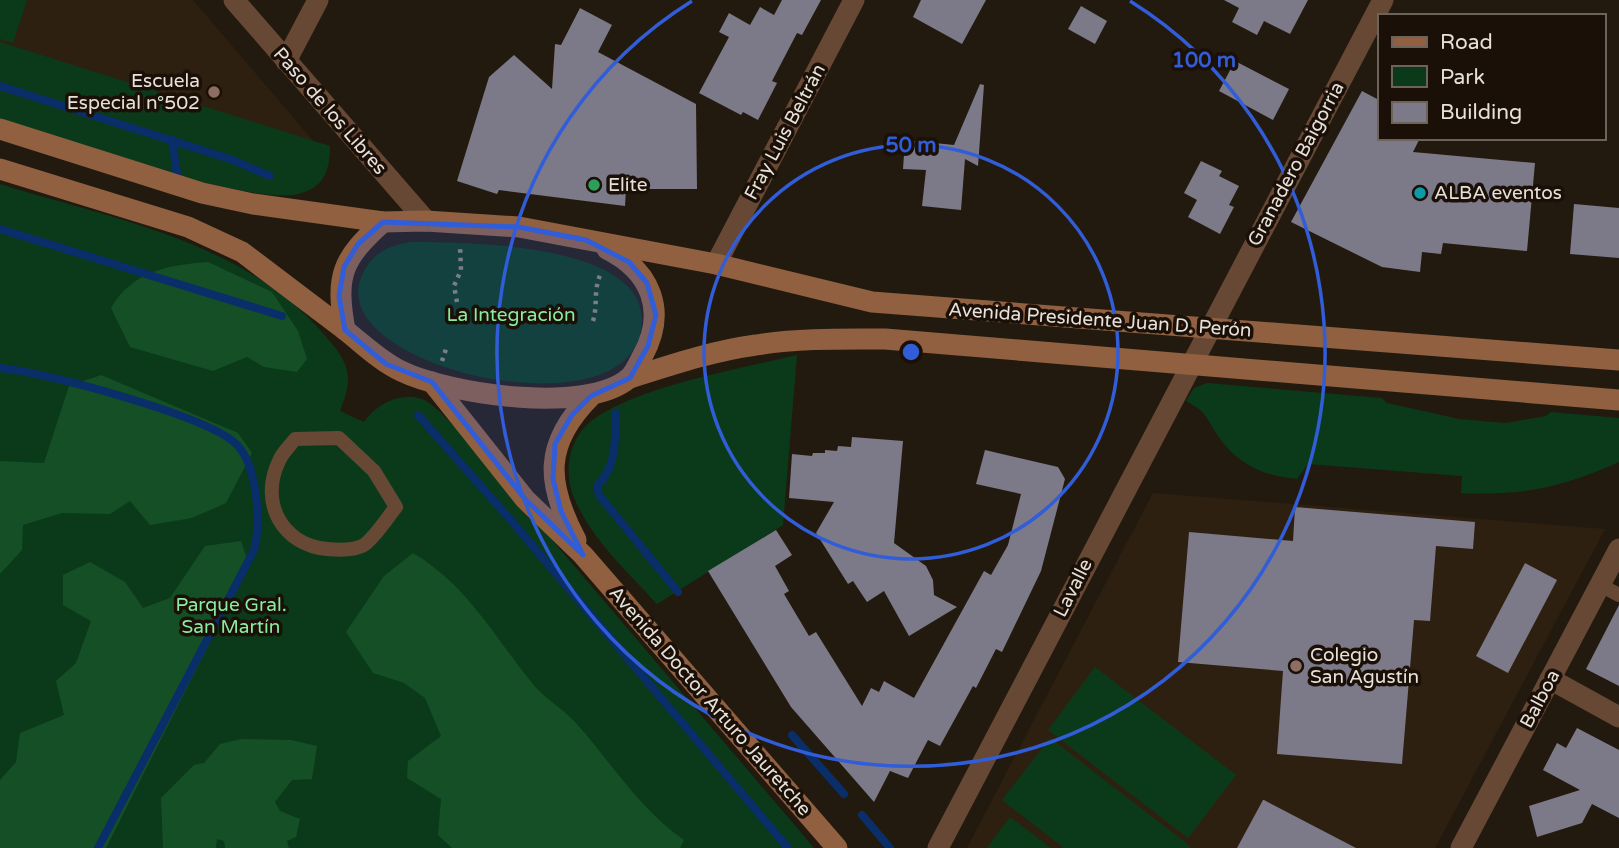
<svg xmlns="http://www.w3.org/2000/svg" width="1619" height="848" viewBox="0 0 1619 848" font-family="'Varela Round',sans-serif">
<rect width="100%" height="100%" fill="#231a0f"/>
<g fill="#2e2010">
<polygon points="0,0 193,0 314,142 0,43"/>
<polygon points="1153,493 1605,529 1435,848 967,848"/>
</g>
<g fill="#0b3a1a">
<polygon points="0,0 27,0 13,43 0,39"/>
<path d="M0,42L330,146C330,168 325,186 302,193C254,209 57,137 0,120Z"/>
<path d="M0,184C112,219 239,240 320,330C333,345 348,359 348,380C348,391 343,402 340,411L364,422C376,404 404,389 426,401C439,409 451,424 463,435L814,848H0Z"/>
<path d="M411,242C465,242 669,242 639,338C609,434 313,362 364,271C375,251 389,246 411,242Z"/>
<path d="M797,355L783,525L657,604C628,572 593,541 575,500C564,476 567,445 586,426C623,389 744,368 797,355Z"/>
<path d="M1207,383L1382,398L1387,403L1459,419L1505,423L1546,416L1551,412L1619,418V462C1563,487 1523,496 1461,493L1462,476L1308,464L1297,479C1264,476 1238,465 1218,436C1204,415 1209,414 1186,401L1194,388Z"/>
<polygon points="1095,667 1236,775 1188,838 1048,730"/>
<polygon points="1050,738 1190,846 1189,848 1064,848 1002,800"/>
<polygon points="1010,817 1051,848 987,848"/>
</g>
<g fill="#154f26">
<path d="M208,262L272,292L298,331L307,359L297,372L264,367L247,357L213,371L130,347L111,308C132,271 169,265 208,262Z"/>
<polygon points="101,375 238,433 252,453 226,503 192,518 150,525 130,501 110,514 62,513 23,525 22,550 0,574 0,461 44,463 69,386"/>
<polygon points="241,541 249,565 106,848 0,848 0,780 16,762 20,733 64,715 56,681 76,663 91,621 63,605 63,575 90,562 125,582 143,608 170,598 205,546"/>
<path d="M413,553C468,586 493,635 532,683C544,698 562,708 575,722C612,763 639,809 684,840L680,848H452L438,835L441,799L407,778L408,761L441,736L425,698L404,683L373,673L346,632L384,576Z"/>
<polygon points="241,739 291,740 317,746 312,779 292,780 275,802 280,811 300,819 296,837 287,841 289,848 225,848 224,841 217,839 216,848 163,848 161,798 194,765 204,763 220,744"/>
</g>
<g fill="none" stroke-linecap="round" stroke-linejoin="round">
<g stroke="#092e6a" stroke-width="8">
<polyline points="0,86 230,159 270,176"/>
<polyline points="172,140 177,174"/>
<polyline points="0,229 282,316"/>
<path d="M0,368C44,372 204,415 235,443C257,462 262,524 254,550L98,848"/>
<path d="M616,413C615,440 617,467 597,486L599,495L678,592"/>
<polyline points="418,415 509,518 788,848"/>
<polyline points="792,735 844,794"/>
<polyline points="862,815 890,848"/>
</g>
</g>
<g fill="#7c7989">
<polygon points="782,0 821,0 802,35 797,33 772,81 777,83 758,120 743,112 741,115 699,93 729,37 719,32 729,13 750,25 760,7 774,15"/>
<polygon points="921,0 986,0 962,44 913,17"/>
<polygon points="1224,0 1308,0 1290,34 1264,21 1257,35 1232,22 1239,8"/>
<polygon points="1081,6 1107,21 1095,44 1068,29"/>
<polygon points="580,8 612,25 598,52 696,104 697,189 626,189 625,206 499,190 497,194 457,181 489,77 514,55 552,89 555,44 561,45"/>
<polygon points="1235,61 1289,89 1273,120 1219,91"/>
<polygon points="980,84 984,85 978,166 965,159 961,210 922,206 926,170 903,169 905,140 954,145"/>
<polygon points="1362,91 1379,100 1379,138 1420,138 1413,152 1535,163 1527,251 1443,243 1441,254 1422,252 1420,272 1382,267 1291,222"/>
<polygon points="1201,161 1222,171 1219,176 1239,186 1229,205 1234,207 1220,234 1188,217 1197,200 1184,193"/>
<polygon points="1574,204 1619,208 1619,258 1570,254"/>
<polygon points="852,437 903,441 894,543 926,566 933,580 934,595 957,607 909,636 884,591 867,602 853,581 848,584 816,533 834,502 789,498 792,454 812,456 813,453 825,453 825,450 837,451 838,446 851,447"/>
<polygon points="985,450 1058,467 1065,479 1041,571 1002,652 996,649 976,688 973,686 940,746 928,740 908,778 890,771 874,802 791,707 708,571 776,530 792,555 775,566 789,591 784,594 809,636 816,632 862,706 871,688 879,692 884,681 914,698 984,571 991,575 1008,545 1021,494 976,484"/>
<polygon points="1295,507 1475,522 1473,549 1436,546 1430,621 1414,620 1402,764 1277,754 1283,671 1178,662 1189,532 1293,541"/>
<polygon points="1525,563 1557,580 1508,673 1476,656"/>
<polygon points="1619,605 1619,686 1586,669"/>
<polygon points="1577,728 1619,750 1619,818 1592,804 1582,823 1537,837 1529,806 1580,790 1543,770 1557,743 1566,748"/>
<polygon points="1263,800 1264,800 1356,848 1237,848"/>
</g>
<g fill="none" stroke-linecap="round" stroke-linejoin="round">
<g stroke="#8c857b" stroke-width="4.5" stroke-dasharray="3.5 5" stroke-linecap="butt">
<polyline points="457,302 454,286 461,270 460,245"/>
<path d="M593,321C598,305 593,289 601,273"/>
<polyline points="442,361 446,349"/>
</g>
<g stroke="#664835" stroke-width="14">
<path d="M339,438L374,471L396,507C387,518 376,536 364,545C354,551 338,550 327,549C282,545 259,502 279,461C282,453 290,446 295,439Z"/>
<polyline points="1600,585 1619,595"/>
</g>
<g stroke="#664835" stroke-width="21">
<polyline points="234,0 426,221"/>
<polyline points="286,61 318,0"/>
<polyline points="716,264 854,0"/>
<polyline points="1550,679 1619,717"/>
<polyline points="938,848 1383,0"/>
<polyline points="1461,848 1619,549"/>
</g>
<g stroke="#906041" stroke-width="21">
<polyline points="0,129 202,193 253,204 383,222 426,221 519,227 716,264 872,302 1619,360"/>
<polyline points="0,169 188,227 242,252 345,330"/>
<path d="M383,222C342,259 335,275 345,330C363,344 380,361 401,371C448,394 587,415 629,378C635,373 639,362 643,355C667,311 651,271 607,249"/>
<path d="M630,378C671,365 712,351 756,345C799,338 842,339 885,339L1619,400"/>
<polyline points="432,382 525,499 583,555 837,848"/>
<path d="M576,540C546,483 543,444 591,396"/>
</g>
</g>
<path fill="#315dd8" fill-opacity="0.2" stroke="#315dd8" stroke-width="5" stroke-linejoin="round" d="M383,222L519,227L586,240L629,262L647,283L656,315L648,346L630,378L591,396L572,415L555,444L553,479L561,511L583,555L525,499L432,382L386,364L345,330L339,296L344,267L358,244Z"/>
<g fill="none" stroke="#315dd8" stroke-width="3.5">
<circle cx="911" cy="352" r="207"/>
<path d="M1130 1A414 414 0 1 1 692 1"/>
</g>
<g fill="#8d6e63" stroke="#1a1007" stroke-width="2.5">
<circle cx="214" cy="92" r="7"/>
<circle cx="1296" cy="666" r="7"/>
</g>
<circle fill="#2e9e5b" stroke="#1a1007" stroke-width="2.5" cx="594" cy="185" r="7"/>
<circle fill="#0f9aa8" stroke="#1a1007" stroke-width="2.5" cx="1420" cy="193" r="7"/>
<g text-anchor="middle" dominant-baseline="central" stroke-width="7" stroke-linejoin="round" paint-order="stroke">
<g font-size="19" fill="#e7e1d9" stroke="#1a1007" text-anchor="start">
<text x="200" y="81" text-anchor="end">Escuela<tspan x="200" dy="22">Especial n°502</tspan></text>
<text x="608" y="185">Elite</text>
<text x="1434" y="193">ALBA eventos</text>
<text x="1310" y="655">Colegio<tspan x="1310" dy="22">San Agustín</tspan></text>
</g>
<g font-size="19" fill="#e7e1d9" stroke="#1a1007">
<text transform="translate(330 111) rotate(49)">Paso de los Libres</text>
<text transform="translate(785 132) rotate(-62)">Fray Luis Beltrán</text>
<text transform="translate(1296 164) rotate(-62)">Granadero Baigorria</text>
<text transform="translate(1100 320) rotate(4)">Avenida Presidente Juan D. Perón</text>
<text transform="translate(1073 588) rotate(-63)">Lavalle</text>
<text transform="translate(1540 699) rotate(-62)">Balboa</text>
<text transform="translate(710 701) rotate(49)">Avenida Doctor Arturo Jauretche</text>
</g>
<g font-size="19" fill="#89ec9f" stroke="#1a1007">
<text x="511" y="315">La Integración</text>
<text x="231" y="605">Parque Gral.<tspan x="231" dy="22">San Martín</tspan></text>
</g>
</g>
<circle cx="911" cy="352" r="10" fill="#315dd8" stroke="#1a1007" stroke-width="3.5"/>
<g font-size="21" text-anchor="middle" font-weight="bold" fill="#315dd8" stroke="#1a1007" stroke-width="7" stroke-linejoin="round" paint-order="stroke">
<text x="1204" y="67">100 m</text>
<text x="911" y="152">50 m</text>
</g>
<rect x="1378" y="14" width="228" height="126" fill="#1a1007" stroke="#6c645b" stroke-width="2"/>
<rect x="1392" y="37" width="35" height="10" fill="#906041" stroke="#6c645b" stroke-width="2"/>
<text x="1440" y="49" font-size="21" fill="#e7e1d9">Road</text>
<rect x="1392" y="66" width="35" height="21" fill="#0b3a1a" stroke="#6c645b" stroke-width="2"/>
<text x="1440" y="84" font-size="21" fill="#e7e1d9">Park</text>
<rect x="1392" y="102" width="35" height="21" fill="#7c7989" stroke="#6c645b" stroke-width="2"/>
<text x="1440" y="119" font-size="21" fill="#e7e1d9">Building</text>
</svg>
